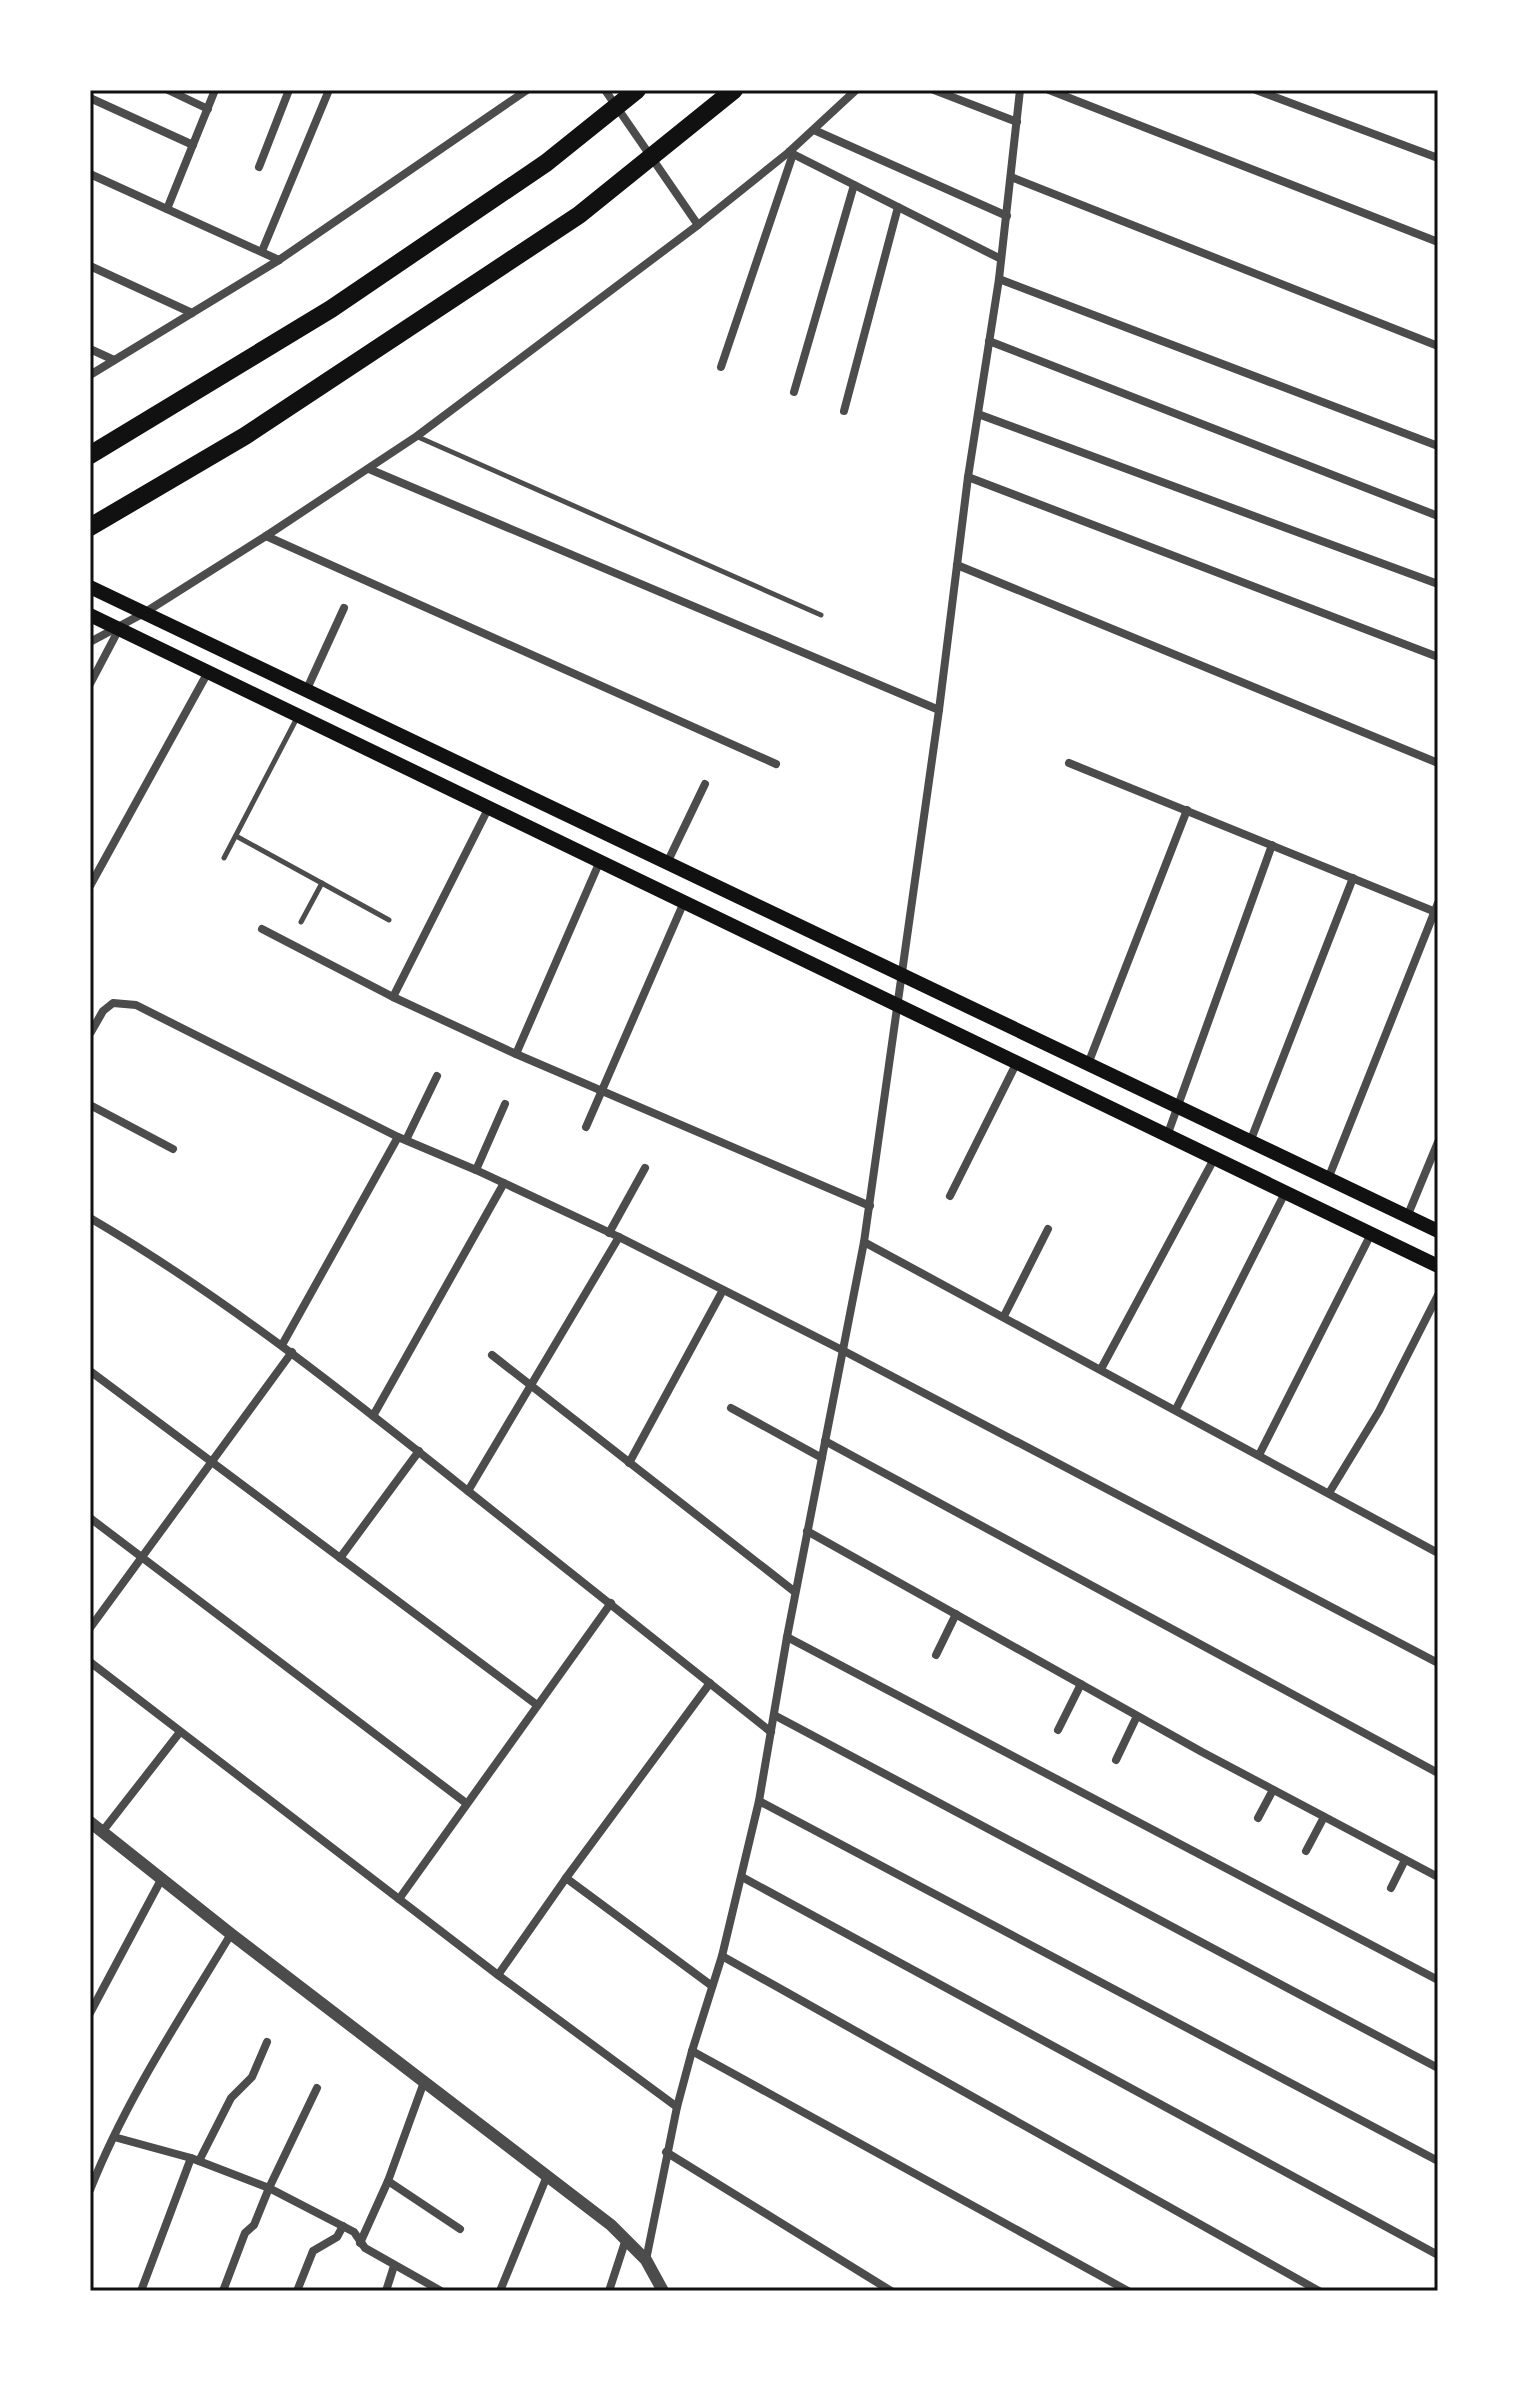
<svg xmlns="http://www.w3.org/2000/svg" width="1528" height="2381" viewBox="0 0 1528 2381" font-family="Bitter,serif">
<rect width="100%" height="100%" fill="#fff"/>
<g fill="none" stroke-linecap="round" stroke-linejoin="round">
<g stroke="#4c4c4c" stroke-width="5">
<polyline points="418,437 821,615"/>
<polyline points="236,836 389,920"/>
<polyline points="224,858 298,716"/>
<polyline points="301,922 322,883"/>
</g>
<g stroke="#4c4c4c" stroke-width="8">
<polyline points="168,90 208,109"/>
<polyline points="605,90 698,225"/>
<polyline points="934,90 1017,122"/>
<polyline points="1049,90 1438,242"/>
<polyline points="1256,90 1438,158"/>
<polyline points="90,98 193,145"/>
<polyline points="814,130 1007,216"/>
<polyline points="789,152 1001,259"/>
<polyline points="259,167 289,90"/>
<polyline points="90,174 279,260"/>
<polyline points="1011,177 1438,346"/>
<polyline points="167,209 215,90"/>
<polyline points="262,251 329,90"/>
<polyline points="90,266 192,313"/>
<polyline points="999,279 1438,446"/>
<polyline points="989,341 1438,516"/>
<polyline points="90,349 114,360"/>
<polyline points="721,367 793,154"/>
<polyline points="90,375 279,260 527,90"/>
<polyline points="794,392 854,185"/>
<polyline points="844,411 898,207"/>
<polyline points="978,414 1438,584"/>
<polyline points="369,469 939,710"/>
<polyline points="968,477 1438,657"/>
<polyline points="266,536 776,764"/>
<polyline points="957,565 1438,763"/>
<polyline points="90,642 144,613 266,536 417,436 698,225 789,152 856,90"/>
<polyline points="90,684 119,629"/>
<polyline points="306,691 344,608"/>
<polyline points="1069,763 1438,913"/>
<polyline points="667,863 705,784"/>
<polyline points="90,886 208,672"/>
<polyline points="262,929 393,997 516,1054 870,1206"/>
<polyline points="393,997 489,807"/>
<polyline points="91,1032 103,1011 113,1003 136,1005 398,1137 476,1170 619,1237 844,1351 1438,1663"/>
<polyline points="516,1054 600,861"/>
<polyline points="1088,1064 1187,810"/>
<polyline points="90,1105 173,1149"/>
<polyline points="586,1127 684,902"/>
<polyline points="1167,1136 1272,845"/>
<polyline points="406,1140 437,1076"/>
<polyline points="1250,1142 1353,878"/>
<polyline points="476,1170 505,1104"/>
<polyline points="1328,1179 1438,903"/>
<polyline points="950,1196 1016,1064"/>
<polyline points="1407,1217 1438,1142"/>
<path d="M90,1218C225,1297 346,1394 468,1491C569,1571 670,1651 771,1732"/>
<polyline points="609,1233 645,1168"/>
<polyline points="864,1242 1438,1553"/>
<polyline points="1004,1316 1048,1229"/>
<polyline points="282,1345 398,1137"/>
<polyline points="492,1355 795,1592"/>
<polyline points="1101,1369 1214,1159"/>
<polyline points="90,1371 537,1705"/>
<polyline points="731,1408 822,1458"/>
<polyline points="1176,1409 1285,1193"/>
<polyline points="373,1416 504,1183"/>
<polyline points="825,1441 1438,1773"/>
<polyline points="1259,1455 1371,1234"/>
<polyline points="629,1463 723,1290"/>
<polyline points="468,1491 619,1237"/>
<polyline points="1329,1493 1379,1411 1438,1295"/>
<polyline points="90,1518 466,1803"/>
<polyline points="807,1531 1202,1752 1438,1877"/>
<polyline points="340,1558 419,1451"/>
<polyline points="90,1628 292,1352"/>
<polyline points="787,1637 1438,1980"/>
<polyline points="936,1655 956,1614"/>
<polyline points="90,1662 498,1975 677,2107"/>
<polyline points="774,1715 1438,2068"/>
<polyline points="1058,1730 1081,1684"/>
<polyline points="1116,1760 1137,1716"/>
<polyline points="759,1801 1438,2161"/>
<polyline points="1258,1818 1273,1790"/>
<polyline points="102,1832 180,1732"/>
<polyline points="1306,1851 1324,1817"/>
<polyline points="742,1877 1438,2255"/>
<polyline points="566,1878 712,1986"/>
<polyline points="1391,1888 1405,1860"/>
<polyline points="399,1899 611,1603"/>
<polyline points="722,1956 1319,2291"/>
<polyline points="498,1975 566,1878 710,1683"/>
<polyline points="90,2013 162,1878"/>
<polyline points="692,2051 1128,2291"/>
<polyline points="114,2137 191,2158 269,2188 354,2232 365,2248 441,2291"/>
<polyline points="666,2152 891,2291"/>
<polyline points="199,2161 231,2098 252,2077 267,2042"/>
<polyline points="388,2181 460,2229"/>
<path d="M90,2190C126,2099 181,2017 231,1934"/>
<polyline points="360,2243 388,2181 424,2082"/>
<polyline points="646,2260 677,2107 692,2051 722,1956 759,1801 787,1637 864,1242 939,710 968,477 999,279 1020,90"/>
<polyline points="141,2291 191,2158"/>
<polyline points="223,2291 245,2233 254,2225 269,2188 317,2088"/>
<polyline points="297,2291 313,2251 337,2237 343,2226"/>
<polyline points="386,2291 394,2266"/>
<polyline points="500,2291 547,2176"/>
<polyline points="609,2291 626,2239"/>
</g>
<polyline stroke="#4c4c4c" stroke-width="12" points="90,1822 231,1934 611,2225 646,2260 663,2291"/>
<g stroke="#111" stroke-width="14">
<polyline points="90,587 1438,1231"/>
<path d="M90,615C540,831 987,1051 1438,1266"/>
</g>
<g stroke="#111" stroke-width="18">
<polyline points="90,455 331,309 546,163 637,90"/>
<polyline points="90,527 245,436 579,215 734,90"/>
</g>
</g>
<rect width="1528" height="2381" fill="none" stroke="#ffffff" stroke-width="184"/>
<rect x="92" y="92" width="1344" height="2197" fill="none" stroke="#111" stroke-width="3"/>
</svg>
